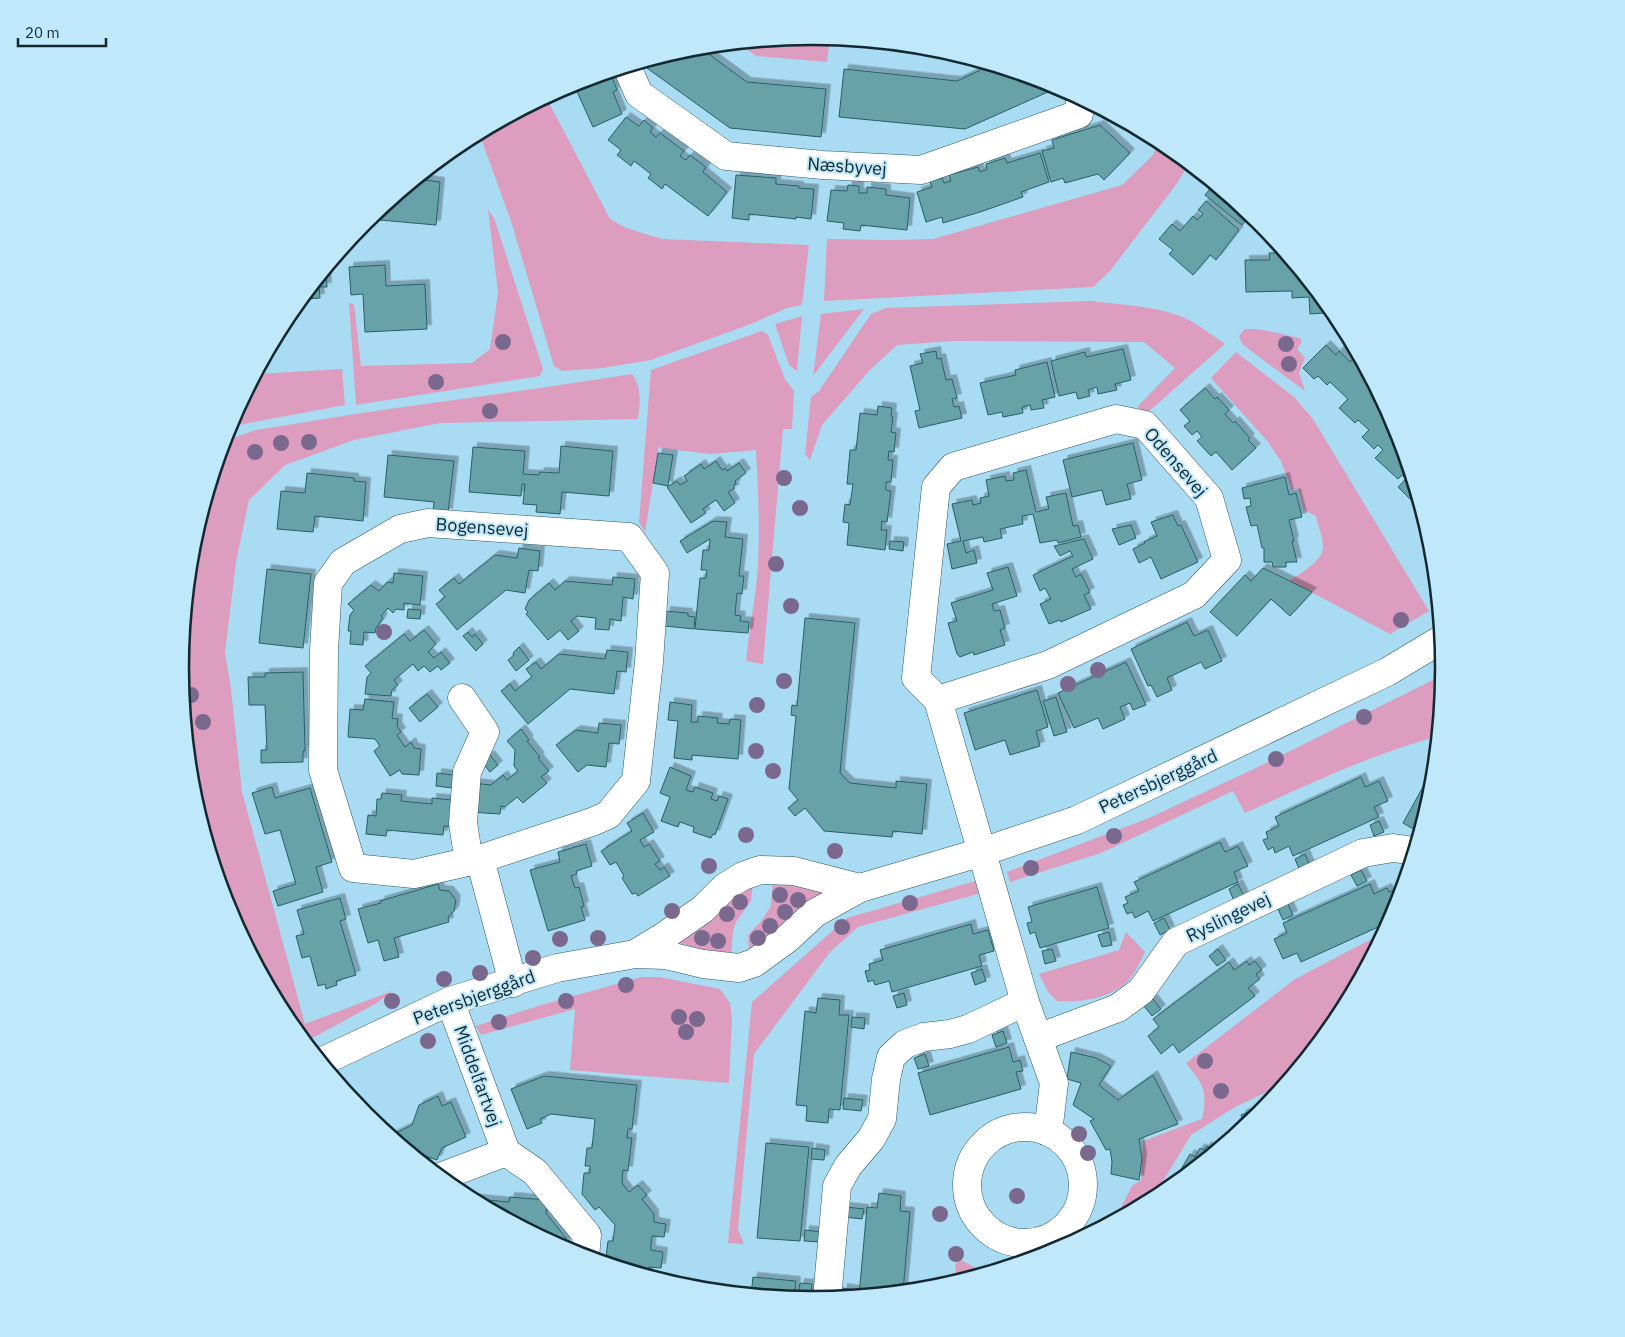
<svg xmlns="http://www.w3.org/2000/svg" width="1625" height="1337" viewBox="0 0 1625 1337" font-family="'IBM Plex Sans',sans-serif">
<defs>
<filter id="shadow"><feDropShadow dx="4.5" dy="-4.5" stdDeviation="0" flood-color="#0004"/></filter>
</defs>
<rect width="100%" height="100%" fill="#a9dcf3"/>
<g fill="#dc9dbe">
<polygon points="813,36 830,38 827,62 756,56 739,43"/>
<polygon points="547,99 610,219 626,228 662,239 809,245 802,305 787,308 751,324 651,360 603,368 562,371 554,366 511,221 479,133 542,100"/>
<polygon points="1160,141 1189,163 1178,182 1110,271 1093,287 824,301 827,239 892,240 933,239 1122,185 1152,156"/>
<polygon points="488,209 494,218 543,369 540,376 356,405 349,303 354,304 361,366 472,363 490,349 498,292"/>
<path d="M1091,301C1121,305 1162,306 1189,320C1202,327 1213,336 1225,344L1147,413L1137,407L1175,368L1144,342L952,341L897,345L869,371L822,425L810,460L805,454L811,397L819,391L871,314L886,308Z"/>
<polygon points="864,309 813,376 821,314"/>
<polygon points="802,316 797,371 789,365 775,324"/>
<polygon points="1245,329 1258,329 1300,338 1302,342 1297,349 1305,358 1299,373 1305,391 1242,344 1239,336"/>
<path d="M762,331L768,335L785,379L794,391L792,429H783L763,664L746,661C749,629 756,598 758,565C760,527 758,489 756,450L710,454L660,448L659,445L645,532L639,522L651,370Z"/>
<path d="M1236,352L1294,397L1313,419L1429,611L1390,634L1311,592L1288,581C1298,576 1324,560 1323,547C1323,537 1318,526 1316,516L1304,510L1298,488L1292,490L1281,461L1268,442L1211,378Z"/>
<polygon points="342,369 345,405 228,427 257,374"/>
<path d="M632,374C642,387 640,403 638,419L440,423L354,440L285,465L249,500L236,562L225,653L231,689L242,792L305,1024L392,991L377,1003L305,1042L287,1020L228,910L192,792L180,668L192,545L224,441L256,430L368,412L533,389Z"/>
<path d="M1444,673L1438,736C1370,755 1309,784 1245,813L1233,791L1101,853L1010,882L1007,872L1149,818L1258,767L1437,678Z"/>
<polygon points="773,878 788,878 825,893 749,953 748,935 762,920 771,906"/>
<polygon points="979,880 981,893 858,927 830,952 754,1054 738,1230 744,1244 728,1243 752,1002 847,918"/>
<polygon points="753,882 751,901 736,922 733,931 731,956 705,952 677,942"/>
<path d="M1126,932L1145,952C1141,960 1137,969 1132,976C1116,998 1081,1003 1057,1001L1048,992L1039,974L1119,950Z"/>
<path d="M1385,932L1338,1020L1286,1083L1235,1107L1191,1135L1151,1201L1114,1221L1132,1186L1141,1180L1143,1141L1202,1119C1208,1090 1203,1085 1186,1063L1295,979Z"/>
<polygon points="641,977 659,977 720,989 730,1003 732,1019 729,1083 570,1070 575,1009 481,1035 476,1026 538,1006"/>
<polygon points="959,1259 974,1267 988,1273 957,1282 955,1266"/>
</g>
<g fill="#68a2a9" stroke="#255f66" filter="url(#shadow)">
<polygon points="699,47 747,82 826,89 821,137 730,128 640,63 689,48"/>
<polygon points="991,65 1059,87 965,129 839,117 844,69 957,81"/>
<polygon points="610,72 617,90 613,92 622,114 593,127 574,85 569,87 568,86"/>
<polygon points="626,117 639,126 644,120 653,128 650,132 656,137 660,133 684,151 680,156 686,160 690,155 706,167 703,172 727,192 708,216 665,184 662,189 648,178 651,174 634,161 631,166 617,155 621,150 608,140"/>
<polygon points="1117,118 1133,126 1116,124"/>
<polygon points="1100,125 1130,153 1104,180 1098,174 1065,183 1063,178 1051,182 1042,151 1054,148 1052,140"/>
<polygon points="1040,153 1049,182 1021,192 1023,197 980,212 943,223 942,217 926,222 917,192 932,187 930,181 942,178 944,183 951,181 949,175 978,167 980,172 987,169 986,164 1005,158 1007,163"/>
<polygon points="736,175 776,178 776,184 799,186 799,188 814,189 811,219 796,217 796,219 749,214 749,220 732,218"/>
<polygon points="417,179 440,182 436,225 368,219"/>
<polygon points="1214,184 1251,214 1242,225 1205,195"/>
<polygon points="848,185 859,186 859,193 867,193 867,187 886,189 886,195 910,198 907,230 861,225 860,231 843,229 844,223 827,221 831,190 847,191"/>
<polygon points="1206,201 1239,230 1216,260 1210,255 1193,275 1169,254 1173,250 1159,239 1172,224 1180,231 1193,216 1197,220 1203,214 1198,210"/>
<polygon points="1269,253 1286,253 1289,259 1290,259 1324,300 1324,313 1310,314 1309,297 1292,298 1292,291 1246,292 1245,260 1270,260"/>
<polygon points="385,265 386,286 425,284 427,329 365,332 363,294 351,295 349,267"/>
<polygon points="326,270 327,287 319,287 320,298 304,299 304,303 298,304"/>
<polygon points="1333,311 1338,317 1343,326 1333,326"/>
<polygon points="1326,345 1336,355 1339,351 1350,362 1353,359 1369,375 1397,427 1426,524 1416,514 1421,510 1398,487 1406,479 1402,475 1398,479 1375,458 1383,450 1378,445 1374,449 1362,437 1369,430 1358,420 1355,423 1339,408 1348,399 1330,382 1327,385 1318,376 1314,379 1303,368"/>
<polygon points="1123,349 1131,380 1115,384 1117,390 1098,394 1097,387 1088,390 1090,396 1078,399 1076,392 1059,396 1051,361 1085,352 1086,357"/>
<polygon points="936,351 937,359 941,358 946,380 952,379 957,398 952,399 954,407 959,406 962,418 919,428 915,411 920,410 910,366 923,363 920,354"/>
<polygon points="1047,362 1055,397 1042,400 1044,408 1031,410 1030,405 1022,407 1023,413 1003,417 1002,412 988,415 980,383 1016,375 1015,370"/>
<polygon points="1205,388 1215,399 1217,397 1229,410 1225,414 1233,423 1235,421 1250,438 1248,440 1256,448 1232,470 1216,452 1211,456 1197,441 1202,437 1197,431 1192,435 1184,426 1190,421 1180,410"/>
<polygon points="878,406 892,408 891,416 893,417 891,432 896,433 894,452 889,451 888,460 893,460 891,482 886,482 886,490 891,491 887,522 882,521 881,530 887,530 885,550 847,545 849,523 843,522 845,504 850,505 853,484 847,484 850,450 856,450 860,413 877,415"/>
<polygon points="1133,443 1142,480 1127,484 1131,499 1106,505 1102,490 1072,497 1063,460"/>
<polygon points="561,446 613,451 609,496 562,492 560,514 536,512 537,505 523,504 525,484 522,484 521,496 469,492 473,447 525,451 523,474 539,475 540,472 559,473"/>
<polygon points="658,453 673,455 668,486 653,483"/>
<polygon points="388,455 454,461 448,513 433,511 434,502 384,497"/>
<polygon points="716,461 722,470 725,468 727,471 739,463 746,473 735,481 736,484 733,486 735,488 728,492 735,503 724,511 716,500 703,509 706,513 691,523 667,487 677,481 680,485 687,481 684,476 701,464 704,469"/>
<polygon points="1026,470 1036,512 1049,509 1046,497 1066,493 1073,526 1078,525 1081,537 1058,543 1057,540 1040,543 1033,514 1022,516 1023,524 1000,529 1002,538 984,542 983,537 963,541 966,553 974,550 977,563 952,569 947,544 961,541 952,504 972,500 973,505 981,503 980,498 989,496 986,480 1005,476 1006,481 1014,480 1013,473"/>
<polygon points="307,473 354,478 354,481 366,482 363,521 315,516 313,532 277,529 281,491 305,493"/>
<polygon points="1285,477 1289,495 1296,493 1302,517 1289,520 1294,541 1292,541 1297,562 1286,562 1286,567 1273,567 1272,562 1264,562 1264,548 1262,548 1257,525 1251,526 1246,507 1251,506 1250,498 1244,499 1242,488"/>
<polygon points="1173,515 1178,526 1181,525 1198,562 1161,579 1151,557 1139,563 1133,549 1145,543 1144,542 1157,536 1151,522"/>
<polygon points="713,521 727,522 725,537 743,539 739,576 744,576 742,594 737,593 735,615 741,616 740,621 749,622 748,633 695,629 700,578 706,578 707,570 701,570 703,550 709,550 710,539 687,553 680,541"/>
<polygon points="1131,525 1136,538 1119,545 1112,529"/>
<polygon points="1084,539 1093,559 1072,569 1076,577 1081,574 1090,592 1084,595 1091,609 1061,622 1060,620 1049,624 1040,604 1051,599 1045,588 1040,591 1033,575 1073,556 1070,551 1060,556 1054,546"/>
<polygon points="890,541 904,542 903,551 889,549"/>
<polygon points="519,548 540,551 538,571 529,570 525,593 506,590 457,630 436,604 445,597 439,590 454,578 459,584 495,555 517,558"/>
<polygon points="1008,567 1017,596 992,604 994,611 1000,610 1005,628 1000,630 1005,645 974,655 973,652 960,657 957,654 948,623 957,621 951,603 993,590 987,573"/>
<polygon points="1263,568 1312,592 1290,616 1271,599 1237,636 1210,612 1245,575 1251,581"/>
<polygon points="267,569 311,574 303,648 259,643"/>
<polygon points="394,573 423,576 420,605 404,603 404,610 396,609 393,613 388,608 381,616 383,618 376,628 375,633 364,632 363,645 350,644 351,631 348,631 350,615 354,610 348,604 371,585 379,591 387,582 393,583"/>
<polygon points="613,577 635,579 633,599 623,597 621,621 610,619 609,630 595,629 596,618 577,616 571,621 579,631 568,640 560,630 548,640 526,614 528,612 525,609 529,600 549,583 555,590 565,581 612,585"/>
<polygon points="408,609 421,610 420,619 407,618"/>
<polygon points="666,611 688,613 688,616 695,617 694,629 665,626"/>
<polygon points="805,618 855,623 840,773 850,783 896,788 896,781 927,784 922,834 893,831 892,837 824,831 805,808 795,816 788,808 798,800 789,789 796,716 791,715 792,705 797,706"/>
<polygon points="1187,622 1194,636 1208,630 1222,661 1205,669 1201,662 1167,678 1172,690 1157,697 1151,685 1148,686 1131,649"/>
<polygon points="424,630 436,644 428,652 434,658 441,652 450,663 441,670 438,666 430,672 424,666 418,671 413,664 394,680 398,685 392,690 391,696 365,694 367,677 371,673 365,666 404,634 410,641"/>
<polygon points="468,632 472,637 475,634 483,644 476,651 463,636"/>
<polygon points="519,647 529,660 516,671 508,660 514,655 513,653"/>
<polygon points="607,650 628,652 626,672 617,671 614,694 570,689 528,724 501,691 510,684 515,691 532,677 526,669 536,662 541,669 559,654 605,659"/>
<polygon points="1126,662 1146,705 1133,710 1130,703 1120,707 1125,719 1103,729 1098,718 1074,728 1058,693"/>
<polygon points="303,672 305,751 303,751 303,762 261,763 261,750 267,750 265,705 249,705 248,677 265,677 265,673"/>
<polygon points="1037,690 1048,727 1036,731 1040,746 1010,755 1005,740 975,750 964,713"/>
<polygon points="427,694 438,707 420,722 409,708"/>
<polygon points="1056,697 1067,732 1054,736 1043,701"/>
<polygon points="365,699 394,702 392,718 398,719 397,726 401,732 397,735 405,747 411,742 414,748 421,749 419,775 402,774 400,770 390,776 374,751 380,746 375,739 348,737 350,709 363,710"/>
<polygon points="670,702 692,705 691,722 698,722 698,716 718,718 717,723 729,724 730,719 741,720 738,759 692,755 692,760 674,758 678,721 668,720"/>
<polygon points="599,723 621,725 619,744 609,743 606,767 587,765 578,772 556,745 576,730 598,733"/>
<polygon points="521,729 529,740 527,741 540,757 538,758 549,771 541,777 547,783 523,803 517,797 505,807 501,806 500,814 470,812 473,783 491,785 503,775 507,780 518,771 514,766 515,750 507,741"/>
<polygon points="490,755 498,765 490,772 482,762"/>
<polygon points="670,767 691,776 686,790 693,792 695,787 713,793 711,799 717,801 719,796 728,799 715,835 713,834 711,838 693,832 694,827 680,822 678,827 661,821 670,797 660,793"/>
<polygon points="437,773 453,775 452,788 436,786"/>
<polygon points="1361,777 1365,787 1379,781 1388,801 1374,807 1379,817 1293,856 1289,846 1275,853 1273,847 1268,850 1263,840 1268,838 1266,832 1279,826 1275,817"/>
<polygon points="1424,785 1433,790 1420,833 1403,823"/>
<polygon points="272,787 275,798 310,788 332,862 316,867 323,892 278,906 273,891 296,884 280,830 265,834 252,793"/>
<polygon points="382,793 402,795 401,801 432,804 432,798 452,800 454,827 444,826 443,835 387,830 386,836 366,834 368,815 376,816 377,799 381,799"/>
<polygon points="643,813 654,832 640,840 644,847 649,844 660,861 655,864 660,870 664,867 670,876 638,896 636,893 632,894 622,878 624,876 616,862 610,865 601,851 632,831 627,823"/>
<polygon points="1379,821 1384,832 1374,836 1370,825"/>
<polygon points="1220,842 1225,852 1238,846 1248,866 1234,872 1238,882 1153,921 1148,911 1135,918 1132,912 1127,914 1123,905 1128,903 1125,897 1139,891 1134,882"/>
<polygon points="586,844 592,866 576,871 577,874 571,876 575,888 579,887 584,906 581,907 585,920 548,931 530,870 560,862 558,852"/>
<polygon points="1305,854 1310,866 1300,871 1295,859"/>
<polygon points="1361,870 1367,881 1357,886 1351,875"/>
<polygon points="438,884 440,890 449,891 456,900 454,911 448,917 449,922 394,938 399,957 384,961 378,940 368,943 358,909 381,903 380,901"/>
<polygon points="1238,884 1244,896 1234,901 1229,889"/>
<polygon points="1370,884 1374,894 1387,888 1389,892 1396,889 1400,899 1394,902 1396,908 1383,914 1387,923 1301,962 1297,953 1283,959 1274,939 1287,933 1283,923"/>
<polygon points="1097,887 1109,928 1040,948 1035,932 1030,934 1027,923 1032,922 1028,907"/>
<polygon points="340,898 346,919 340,921 356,975 336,981 337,985 326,989 325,984 318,986 310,956 302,958 296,936 304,934 297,910"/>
<polygon points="1288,904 1293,915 1283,920 1278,909"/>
<polygon points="1164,918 1170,930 1160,935 1154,923"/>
<polygon points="971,924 973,934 988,930 994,951 979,955 982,966 892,992 889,981 875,985 873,980 868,982 865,971 870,970 869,964 883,960 880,950"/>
<polygon points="1109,932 1112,945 1102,947 1098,935"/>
<polygon points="1052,949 1056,961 1045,964 1042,951"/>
<polygon points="1218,949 1226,960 1217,966 1209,956"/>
<polygon points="1247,961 1249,965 1255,961 1262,970 1256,974 1260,979 1248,988 1255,996 1179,1053 1173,1044 1161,1054 1148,1036 1159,1027 1153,1019 1229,962 1234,970"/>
<polygon points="982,969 986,981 975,985 971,973"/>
<polygon points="904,993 907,1005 897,1008 893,996"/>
<polygon points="818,998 840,1000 839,1015 849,1015 840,1110 829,1109 828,1123 806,1121 807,1106 796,1105 805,1011 816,1013"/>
<polygon points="1153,999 1161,1009 1152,1016 1144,1006"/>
<polygon points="852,1017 865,1018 864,1029 851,1027"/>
<polygon points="1003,1031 1007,1043 996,1047 992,1035"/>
<polygon points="1009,1047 1013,1062 1020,1060 1023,1071 1016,1072 1021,1089 930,1115 918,1073"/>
<polygon points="1071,1052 1096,1058 1111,1066 1099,1085 1118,1100 1153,1075 1178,1124 1139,1139 1142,1159 1139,1180 1111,1174 1112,1162 1110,1149 1106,1150 1090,1121 1094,1119 1073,1105 1081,1083 1067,1079"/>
<polygon points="925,1054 929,1066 918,1069 914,1058"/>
<polygon points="544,1076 637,1085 632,1129 628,1129 627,1138 632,1138 628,1171 623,1170 622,1183 629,1192 638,1185 647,1195 642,1199 654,1214 654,1222 666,1224 664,1237 652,1236 651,1245 651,1250 663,1252 661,1268 649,1267 648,1274 639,1274 611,1265 612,1257 606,1257 608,1241 613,1241 615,1225 599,1207 595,1210 582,1194 584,1173 590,1173 590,1166 585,1166 587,1148 592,1148 595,1119 551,1114 540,1119 542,1123 527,1129 511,1089"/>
<polygon points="438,1096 442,1106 451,1102 466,1137 442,1148 437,1160 425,1156 418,1159 390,1136 412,1125 419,1105"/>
<polygon points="844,1098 863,1100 861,1111 843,1109"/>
<polygon points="1272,1101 1259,1116 1234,1136 1232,1130 1237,1128 1235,1124 1243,1120 1241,1115"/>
<polygon points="766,1143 809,1147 800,1241 757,1238"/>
<polygon points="1207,1146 1216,1152 1169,1190 1190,1154 1195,1157 1200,1148 1204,1150"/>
<polygon points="812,1148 825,1150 824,1160 811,1159"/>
<polygon points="879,1193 901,1196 900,1211 910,1212 903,1292 859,1296 867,1207 877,1208"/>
<polygon points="510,1197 547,1200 546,1213 566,1238 565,1250 468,1198 509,1202"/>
<polygon points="846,1207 864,1209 862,1219 845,1217"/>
<polygon points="805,1230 822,1232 821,1242 804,1241"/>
<polygon points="753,1277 796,1281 794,1299 751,1295"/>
<polygon points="800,1283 812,1284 811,1295 798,1294"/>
<polygon points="843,1288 856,1290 855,1297 842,1298"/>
</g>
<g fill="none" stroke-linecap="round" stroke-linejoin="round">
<g stroke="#29596c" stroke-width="29">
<g id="minor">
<polyline points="627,67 639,94 726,156 823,165 921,170 1079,114 1080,98"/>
<polyline points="462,698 485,732 467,772 463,823 469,862"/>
<polyline points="938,700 1048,665 1194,595 1227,560 1209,498 1145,425 1116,419 953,467 936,487 916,678 938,700 1025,1002 1054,1083 1048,1132"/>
<polyline points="480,859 414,874 353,868 323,770 324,651 328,583 343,562 400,529 428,523 629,537 655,573 649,662 636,781 608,815 592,822 480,859 513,983"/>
<polyline points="635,954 663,937 703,909 725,887 743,876 760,870 794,871 860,888"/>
<polyline points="450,1001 506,1152 535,1172 587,1235 585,1257"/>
<polyline points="1038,1038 1118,1008 1141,991 1176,942 1363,853 1393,848 1415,851"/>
<polyline points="321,1062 450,1001 557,968 635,954 665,955 703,964 739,968 754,963 787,939 815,913 860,888 982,852 1077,820 1387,672 1442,639"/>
<circle cx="1025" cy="1185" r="58"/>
<polyline points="440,1177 506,1152"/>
<polyline points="827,1299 837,1186 848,1166 871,1139 882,1119 886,1079 891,1057 905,1044 924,1037 950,1034 968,1029 1025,1002"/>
</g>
</g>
<use href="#minor" stroke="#fff" stroke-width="28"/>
</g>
<g fill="#7b688e">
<circle cx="503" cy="342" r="8"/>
<circle cx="1286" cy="344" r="8"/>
<circle cx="1289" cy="364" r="8"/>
<circle cx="436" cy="382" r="8"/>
<circle cx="490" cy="411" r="8"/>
<circle cx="309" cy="442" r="8"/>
<circle cx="281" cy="443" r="8"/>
<circle cx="255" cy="452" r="8"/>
<circle cx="784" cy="478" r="8"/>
<circle cx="800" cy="508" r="8"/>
<circle cx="776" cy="564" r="8"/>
<circle cx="791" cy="606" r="8"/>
<circle cx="1401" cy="620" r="8"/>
<circle cx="384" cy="632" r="8"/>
<circle cx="1098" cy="670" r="8"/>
<circle cx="784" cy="681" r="8"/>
<circle cx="1068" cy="684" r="8"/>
<circle cx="191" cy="695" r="8"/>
<circle cx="757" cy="705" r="8"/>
<circle cx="1364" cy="717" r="8"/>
<circle cx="203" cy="722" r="8"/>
<circle cx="756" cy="751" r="8"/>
<circle cx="1276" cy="759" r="8"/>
<circle cx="773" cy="771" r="8"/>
<circle cx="746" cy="835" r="8"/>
<circle cx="1114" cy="836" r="8"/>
<circle cx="835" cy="851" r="8"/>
<circle cx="709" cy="866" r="8"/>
<circle cx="1031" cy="868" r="8"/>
<circle cx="780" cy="895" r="8"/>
<circle cx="798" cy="900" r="8"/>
<circle cx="740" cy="902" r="8"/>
<circle cx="910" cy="903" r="8"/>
<circle cx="672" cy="911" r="8"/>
<circle cx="785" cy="912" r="8"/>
<circle cx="727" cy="914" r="8"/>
<circle cx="770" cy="926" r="8"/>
<circle cx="842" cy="927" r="8"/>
<circle cx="598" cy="938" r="8"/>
<circle cx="702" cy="938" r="8"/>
<circle cx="758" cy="938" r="8"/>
<circle cx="560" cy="939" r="8"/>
<circle cx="718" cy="941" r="8"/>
<circle cx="533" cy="958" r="8"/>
<circle cx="480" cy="973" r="8"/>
<circle cx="444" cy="979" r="8"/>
<circle cx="626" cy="985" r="8"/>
<circle cx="392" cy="1001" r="8"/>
<circle cx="566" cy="1001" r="8"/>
<circle cx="679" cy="1017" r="8"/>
<circle cx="697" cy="1019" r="8"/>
<circle cx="499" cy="1022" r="8"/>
<circle cx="686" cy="1032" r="8"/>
<circle cx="428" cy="1041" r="8"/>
<circle cx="1205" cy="1061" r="8"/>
<circle cx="1221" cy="1091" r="8"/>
<circle cx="1079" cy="1134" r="8"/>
<circle cx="1088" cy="1153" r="8"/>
<circle cx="1017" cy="1196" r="8"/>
<circle cx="940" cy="1214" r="8"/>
<circle cx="956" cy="1254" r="8"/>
</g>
<g text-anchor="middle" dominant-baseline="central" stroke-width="4" stroke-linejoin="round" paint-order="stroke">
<g font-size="18" fill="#142830" stroke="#bfe8fa">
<text transform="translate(847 166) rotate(4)">Næsbyvej</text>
<text transform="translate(1176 462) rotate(49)">Odensevej</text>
<text transform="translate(482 527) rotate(4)">Bogensevej</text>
<text transform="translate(1158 781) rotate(-25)">Petersbjerggård</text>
<text transform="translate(1228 917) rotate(-26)">Ryslingevej</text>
<text transform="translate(474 997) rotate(-20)">Petersbjerggård</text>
<text transform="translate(478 1076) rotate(70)">Middelfartvej</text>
</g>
</g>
<path d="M0 0H1625V1337H0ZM189 668a623 623 0 1 1 1246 0a623 623 0 1 1-1246 0Z" fill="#bfe8fa" fill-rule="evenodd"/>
<path fill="none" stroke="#142830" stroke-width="2.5" d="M189 668a623 623 0 1 1 1246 0a623 623 0 1 1-1246 0Z"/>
<path d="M18 38v8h88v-8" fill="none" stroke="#142830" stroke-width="2.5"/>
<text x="25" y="38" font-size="15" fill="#142830" stroke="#bfe8fa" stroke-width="4" paint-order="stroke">20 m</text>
</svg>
